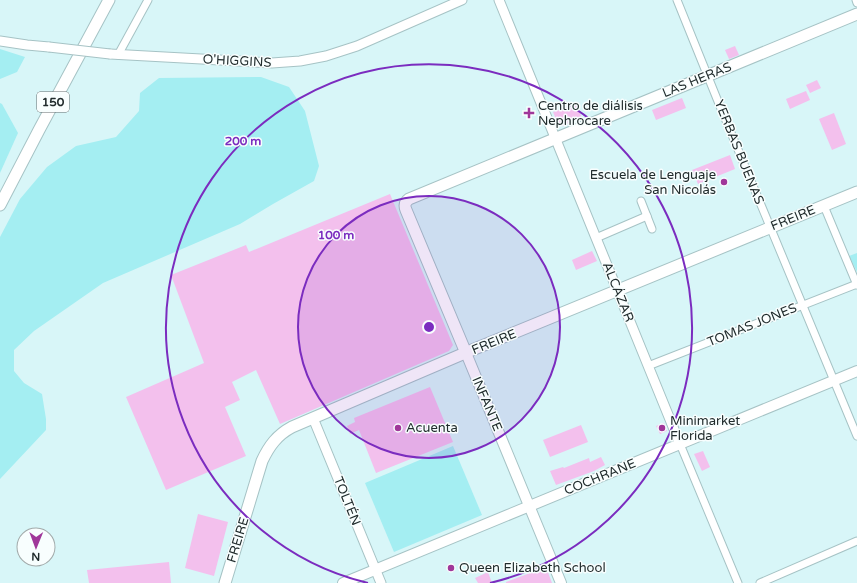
<svg xmlns="http://www.w3.org/2000/svg" width="857" height="583" viewBox="0 0 857 583" font-family="'Varela Round',sans-serif">
	<style>
		.green { fill: #a4eef2 }
		.building { fill: #f3c0ed }
		.lines { fill: none; stroke-linecap: round; stroke-linejoin: round }
		.minor-casing { stroke: #a6c3c5; stroke-width: 9 }
		.tertiary-casing { stroke: #a6c3c5; stroke-width: 11 }
		.secondary-casing { stroke: #a6c3c5; stroke-width: 12 }
		.primary-casing { stroke: #a6c3c5; stroke-width: 13 }
		.minor { stroke: #fff; stroke-width: 7 }
		.tertiary { stroke: #fff; stroke-width: 9 }
		.secondary { stroke: #fff; stroke-width: 10 }
		.primary { stroke: #fff; stroke-width: 11 }
		.tertiary-bridge-casing { stroke: #a6c3c5; stroke-width: 11; stroke-linecap: butt }
		.tertiary-bridge { stroke: #fff; stroke-width: 9 }
		.ring { fill: none; stroke: #7b2cbf; stroke-width: 2 }
		.poi-dot { fill: #a0379a; stroke: #f8fefe; stroke-width: 1.5 }
		.labels { text-anchor: middle; dominant-baseline: central; stroke-width: 3; stroke-linejoin: round; paint-order: stroke }
		.shield { fill: #f8fefe; stroke: #626b6c; stroke-width: 1 }
		.shield-label { font-size: 12px; font-weight: bold; fill: #212c2d }
		.street-label { font-size: 13px; fill: #212c2d; stroke: #f8fefe }
		.poi-label { font-size: 13px; fill: #212c2d; stroke: #f8fefe; text-anchor: start }
		.centre { fill: #7b2cbf; stroke: #f8fefe; stroke-width: 2 }
		.ring-label { font-size: 12px; text-anchor: middle; font-weight: bold; fill: #7b2cbf; stroke: #f8fefe; stroke-width: 3; stroke-linejoin: round; paint-order: stroke }
	</style>
	<rect width="100%" height="100%" fill="#d8f6f8"/>
	<g class="green">
		<path d="M 0,49 L 25,57 L 17,72 L 0,79 Z"/>
		<path d="M 261,77 L 289,87 L 305,111 L 319,166 L 314,181 L 273,204 L 240,224 L 103,283 L 34,331 L 14,350 L 14,371 L 24,383 L 42,394 L 46,419 L 46,430 L 0,479 L 0,237 L 20,199 L 47,167 L 76,146 L 116,137 L 139,111 L 140,93 L 159,78 Z"/>
		<path d="M 0,103 L 2,104 L 18,133 L 0,173 Z"/>
		<path d="M 857,253 L 857,272 L 849,256 Z"/>
		<path d="M 453,446 L 482,515 L 394,552 L 365,483 Z"/>
	</g>
	<g class="building">
		<path d="M 735,46 L 739,55 L 729,59 L 725,50 Z"/>
		<path d="M 817,80 L 821,88 L 810,93 L 806,85 Z"/>
		<path d="M 806,91 L 810,100 L 790,109 L 786,99 Z"/>
		<path d="M 682,98 L 686,108 L 656,120 L 652,110 Z"/>
		<path d="M 576,104 L 582,118 L 562,126 L 558,124 L 553,112 Z"/>
		<path d="M 834,113 L 846,144 L 832,150 L 819,119 Z"/>
		<path d="M 730,155 L 735,169 L 698,184 L 692,170 Z"/>
		<path d="M 390,194 L 453,345 L 449,351 L 280,424 L 256,370 L 232,382 L 240,400 L 225,407 L 246,456 L 166,490 L 126,397 L 204,363 L 171,275 L 246,245 L 249,252 Z"/>
		<path d="M 592,251 L 597,261 L 576,270 L 572,260 Z"/>
		<path d="M 430,387 L 453,442 L 376,473 L 359,430 L 350,434 L 347,426 L 355,422 L 354,418 Z"/>
		<path d="M 664,423 L 667,431 L 660,434 L 656,426 Z"/>
		<path d="M 581,425 L 588,442 L 550,457 L 543,440 Z"/>
		<path d="M 703,451 L 710,467 L 702,471 L 694,454 Z"/>
		<path d="M 601,457 L 605,465 L 594,471 L 556,485 L 550,471 L 563,467 L 564,468 L 589,458 L 590,462 Z"/>
		<path d="M 198,514 L 228,522 L 214,576 L 185,568 Z"/>
		<path d="M 169,562 L 171,583 L 89,583 L 87,570 Z"/>
		<path d="M 546,567 L 552,583 L 506,583 L 506,582 Z"/>
		<path d="M 488,572 L 492,583 L 478,583 L 475,578 Z"/>
	</g>
	<g class="lines">
		<defs>
			<g id="minor">
				<path d="M 677,0 L 717,99 L 857,436"/>
				<path d="M 856,0 L 857,3"/>
				<path d="M 118,55 L 148,0"/>
				<path d="M 641,201 L 652,229"/>
				<path d="M 824,206 L 857,285"/>
				<path d="M 596,238 L 647,216"/>
				<path d="M 648,366 L 857,284"/>
				<path d="M 680,444 L 738,583"/>
				<path d="M 760,583 L 857,541"/>
			</g>
			<g id="tertiary">
				<path d="M 499,0 L 680,444"/>
				<path d="M 0,41 L 27,45 L 49,47"/>
				<path d="M 110,54 L 272,63 L 300,61 L 326,56 L 357,46 L 462,0"/>
				<path d="M 313,418 L 381,583"/>
			</g>
			<g id="secondary">
				<path d="M 466,353 L 561,583"/>
				<path d="M 343,583 L 857,371"/>
			</g>
			<g id="primary">
				<path d="M 0,205 L 39,130 L 109,0"/>
				<path d="M 466,353 L 406,210 C 404,205 405,202 409,199 L 857,14"/>
				<path d="M 225,583 L 262,461 C 269,446 277,435 292,427 L 472,350 L 857,192"/>
			</g>
		</defs>
		<use href="#minor" class="minor-casing"/>
		<use href="#tertiary" class="tertiary-casing"/>
		<use href="#secondary" class="secondary-casing"/>
		<use href="#primary" class="primary-casing"/>
		<use href="#minor" class="minor"/>
		<use href="#tertiary" class="tertiary"/>
		<use href="#secondary" class="secondary"/>
		<use href="#primary" class="primary"/>
		<defs>
			<path id="tertiary-bridge" d="M 49,47 L 110,54"/>
		</defs>
		<use href="#tertiary-bridge" class="tertiary-bridge-casing"/>
		<use href="#tertiary-bridge" class="tertiary-bridge"/>
	</g>
	<circle cx="429" cy="327" r="131" fill="#7b2cbf" fill-opacity=".12"/>
	<g class="ring">
		<circle cx="429" cy="327" r="131"/>
		<path d="M368 583A263 263 0 1 1 490 583"/>
	</g>
	<g class="poi-dot">
		<path d="M527 107h4v4h4v4h-4v4h-4v-4h-4v-4h4z"/>
		<circle cx="724" cy="182" r="4"/>
		<circle cx="398" cy="428" r="4"/>
		<circle cx="662" cy="428" r="4"/>
		<circle cx="451" cy="568" r="4"/>
	</g>
	<g class="labels">
		<rect class="shield" x="37" y="92" width="32" height="20" rx="3"/>
		<g class="shield-label">
			<text x="53" y="102">150</text>
		</g>
		<g class="street-label">
			<text transform="translate(237 61) rotate(3)">O'HIGGINS</text>
			<text transform="translate(697 80) rotate(-22)">LAS HERAS</text>
			<text transform="translate(739 152) rotate(68)">YERBAS BUENAS</text>
			<text transform="translate(793 218) rotate(-22)">FREIRE</text>
			<text transform="translate(618 292) rotate(68)">ALCÁZAR</text>
			<text transform="translate(752 325) rotate(-22)">TOMAS JONES</text>
			<text transform="translate(494 342) rotate(-22)">FREIRE</text>
			<text transform="translate(487 404) rotate(67)">INFANTE</text>
			<text transform="translate(600 477) rotate(-22)">COCHRANE</text>
			<text transform="translate(347 501) rotate(68)">TOLTÉN</text>
			<text transform="translate(238 540) rotate(-73)">FREIRE</text>
		</g>
		<g class="poi-label">
			<text x="538" y="106">Centro de diálisis<tspan x="538" dy="15">Nephrocare</tspan></text>
			<text x="716" y="175" text-anchor="end">Escuela de Lenguaje<tspan x="716" dy="15">San Nicolás</tspan></text>
			<text x="670" y="421">Minimarket<tspan x="670" dy="15">Florida</tspan></text>
			<text x="406" y="428">Acuenta</text>
			<text x="459" y="568">Queen Elizabeth School</text>
		</g>
	</g>
	<circle cx="429" cy="327" r="6" class="centre"/>
	<g class="ring-label">
		<text x="243" y="145">200 m</text>
		<text x="336" y="239">100 m</text>
	</g>
	<g transform="translate(36 547) rotate(181)"><circle r="19" fill="#f8fefe" stroke="#a2aaaa"/>
	<path d="M0-3L7 15L0 10L-7 15Z" fill="#a0379a"/>
	<text y="-6" font-size="11" font-weight="bold" text-anchor="middle" fill="#212c2d">N</text>
	</g>
</svg>
